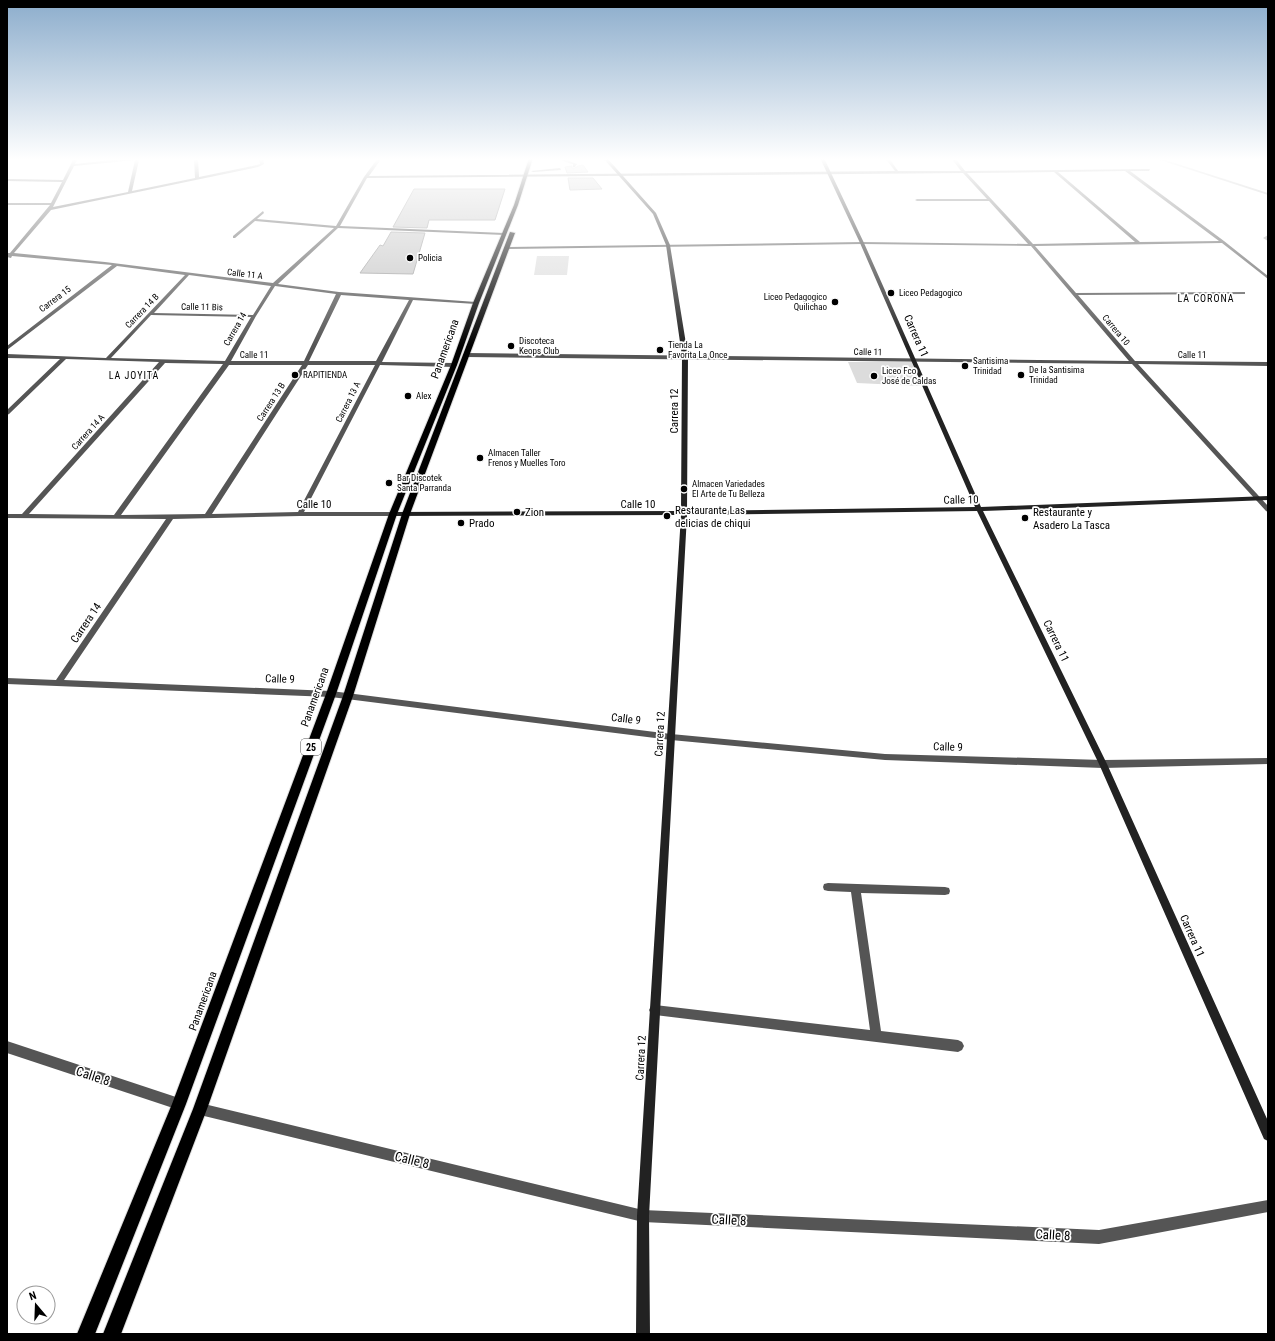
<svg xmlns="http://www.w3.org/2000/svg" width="1275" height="1341" viewBox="0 0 1275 1341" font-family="'Roboto Condensed',sans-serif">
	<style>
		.green { fill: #dcdcdc }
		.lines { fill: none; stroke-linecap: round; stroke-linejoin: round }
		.stream { fill: #a3a3a3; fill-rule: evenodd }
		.building { fill: #c4c4c4; stroke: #999 }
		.primary-casing { stroke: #dbdbdb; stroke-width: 2 }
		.lane { fill: #555; fill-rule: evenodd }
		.street { fill: #555; fill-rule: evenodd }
		.secondary { fill: #222; fill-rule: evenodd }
		.primary { fill: #000; fill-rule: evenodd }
		.poi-dot { fill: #000; stroke: #fff; stroke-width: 1.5 }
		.labels { text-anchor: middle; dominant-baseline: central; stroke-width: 3.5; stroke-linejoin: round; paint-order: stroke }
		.far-poi-label { font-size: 9px; fill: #000; stroke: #fff; text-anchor: start }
		.far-street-label { font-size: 9px; fill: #000; stroke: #fff }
		.far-neighbourhood-label { font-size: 10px; letter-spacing: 1px; fill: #000; stroke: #fff }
		.shield { fill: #fff; stroke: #4c4c4c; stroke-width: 1 }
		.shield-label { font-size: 10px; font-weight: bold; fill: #000 }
		.street-label { font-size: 11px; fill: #000; stroke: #fff }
		.poi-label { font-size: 11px; fill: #000; stroke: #fff; text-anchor: start }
		.near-street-label { font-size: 13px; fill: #000; stroke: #fff }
	</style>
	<rect width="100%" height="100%" fill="#fff"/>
	<g class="green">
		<path d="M 537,256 L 569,256 L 567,275 L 534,275 Z"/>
		<path d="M 848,362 L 912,362 L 920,386 L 857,383 Z"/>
	</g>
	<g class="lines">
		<g class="stream">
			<path d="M 1154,158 L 1159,158 L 1268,193 L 1268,195 Z"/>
			<path d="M 1268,235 L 1268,241 L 1263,238 Z"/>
		</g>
	</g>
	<g class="building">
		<path d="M 583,165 L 588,172 L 567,173 L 565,167 L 572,166 L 572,168 L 575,168 L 578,166 Z"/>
		<path d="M 568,178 L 593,178 L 602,189 L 570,190 Z"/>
		<path d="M 414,189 L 505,189 L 495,220 L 429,220 L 427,228 L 393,227 Z"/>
		<path d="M 391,232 L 425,233 L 413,274 L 360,273 L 380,245 L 383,246 Z"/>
	</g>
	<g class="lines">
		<defs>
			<g id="primary">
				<path d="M 529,158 L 533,158 L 518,205 L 479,303 L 457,365 L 397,514 L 336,694 L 186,1104 L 95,1334 L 77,1334 L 172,1104 L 326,694 L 389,514 L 451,365 L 473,303 L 514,205 Z"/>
				<path d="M 510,232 L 515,233 L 410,514 L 353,696 L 207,1109 L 121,1334 L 103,1334 L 193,1109 L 343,696 L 402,514 Z"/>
			</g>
		</defs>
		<use href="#primary" class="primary-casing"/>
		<g class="lane">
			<path d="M 555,158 L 561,158 L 577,164 L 575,167 L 573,167 L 573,164 L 572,164 Z"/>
			<path d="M 560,168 L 561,170 L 533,172 L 531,171 Z"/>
		</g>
		<g class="street">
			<path d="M 74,158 L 78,158 L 75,164 L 131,158 L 146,158 L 139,160 L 132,191 L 195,178 L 194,158 L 198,158 L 199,177 L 257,165 L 260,164 L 259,158 L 263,158 L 264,164 L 258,167 L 51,210 L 14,253 L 105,262 L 273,283 L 334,228 L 255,221 L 235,238 L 233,238 L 233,236 L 263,211 L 264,213 L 257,219 L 336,226 L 364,177 L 378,158 L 382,158 L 369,176 L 895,171 L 885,158 L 889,158 L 898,171 L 961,171 L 951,158 L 955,158 L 965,171 L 1150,169 L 1149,171 L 1130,171 L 1224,241 L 1268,276 L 1268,279 L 1222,243 L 1035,246 L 1076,293 L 1245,292 L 1245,294 L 1243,294 L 1078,295 L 1135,361 L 1268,362 L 1268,366 L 1138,364 L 1268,506 L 1268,512 L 1266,511 L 1132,364 L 467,357 L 464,355 L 467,353 L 1129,361 L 1031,246 L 862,244 L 507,249 L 505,248 L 507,247 L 862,242 L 1028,244 L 989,201 L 917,201 L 915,200 L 917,199 L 987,199 L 963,173 L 367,178 L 340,226 L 504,233 L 506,234 L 504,235 L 338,228 L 278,284 L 339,292 L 476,302 L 478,303 L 476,304 L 413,300 L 382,362 L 454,363 L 457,365 L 454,367 L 380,365 L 304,512 L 393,512 L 396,514 L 393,516 L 300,516 L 173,519 L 64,680 L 331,691 L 671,734 L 885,754 L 1103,760 L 1268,758 L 1268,764 L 1103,768 L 885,760 L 671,740 L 331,697 L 7,684 L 7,678 L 56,680 L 166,519 L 7,518 L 7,514 L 22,514 L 159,362 L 66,359 L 9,414 L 7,415 L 7,410 L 60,359 L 7,358 L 7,354 L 106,358 L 185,275 L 117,266 L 7,350 L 7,346 L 112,265 L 12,256 L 11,258 L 7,257 L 8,255 L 7,253 L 10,253 L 50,205 L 7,205 L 7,203 L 51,203 L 62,182 L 7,181 L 7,179 L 63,180 ZM 135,160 L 128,192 L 53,207 L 74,166 ZM 1125,171 L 1219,241 L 1140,242 L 1058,172 ZM 1054,172 L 1135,242 L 1033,244 L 967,173 ZM 189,275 L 271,286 L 253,315 L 154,313 ZM 275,286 L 336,294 L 304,361 L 231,361 L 256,316 ZM 341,295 L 409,300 L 376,361 L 309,361 ZM 151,315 L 251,317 L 225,361 L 111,358 ZM 165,363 L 223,364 L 114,515 L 29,514 ZM 229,365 L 302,365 L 205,514 L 121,515 ZM 308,365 L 375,365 L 298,512 L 212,514 Z"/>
			<path d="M 828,883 L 945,887 L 949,888 L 950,891 L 949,894 L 945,895 L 861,893 L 881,1031 L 958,1040 L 962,1042 L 964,1046 L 962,1050 L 958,1052 L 655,1015 L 651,1014 L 649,1010 L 651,1006 L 655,1005 L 870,1030 L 851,892 L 828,891 L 824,890 L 823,887 L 824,884 Z"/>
			<path d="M 7,1041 L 179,1098 L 183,1100 L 185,1104 L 183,1108 L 179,1110 L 7,1053 Z"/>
			<path d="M 200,1103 L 643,1210 L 1099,1230 L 1268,1200 L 1268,1212 L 1099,1244 L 643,1222 L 200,1115 L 196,1113 L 194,1109 L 196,1105 Z"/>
		</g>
		<path class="secondary" d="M 603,158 L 607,158 L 656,213 L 670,245 L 688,356 L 687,511 L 975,507 L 860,243 L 820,158 L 824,158 L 864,243 L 981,507 L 1268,496 L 1268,500 L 983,511 L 1107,764 L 1268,1121 L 1268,1141 L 1264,1139 L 1099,764 L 977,511 L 687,515 L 649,1216 L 650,1334 L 636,1334 L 637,1216 L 681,515 L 393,516 L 390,514 L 393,512 L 681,511 L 682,356 L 666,245 L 653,214 Z"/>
		<use href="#primary" class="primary"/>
	</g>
	<linearGradient id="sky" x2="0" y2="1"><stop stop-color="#8cadcc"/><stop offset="0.46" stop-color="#fff"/><stop offset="1" stop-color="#fff" stop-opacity="0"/></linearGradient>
	<rect width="1275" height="346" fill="url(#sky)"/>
	<g class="poi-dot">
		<circle cx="410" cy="258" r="4"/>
		<circle cx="891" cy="293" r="4"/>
		<circle cx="835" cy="302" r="4"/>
		<circle cx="511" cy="346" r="4"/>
		<circle cx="660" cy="350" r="4"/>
		<circle cx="965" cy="366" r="4"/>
		<circle cx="295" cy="375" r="4"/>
		<circle cx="1021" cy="375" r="4"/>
		<circle cx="874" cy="376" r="4"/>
		<circle cx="408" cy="396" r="4"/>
		<circle cx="480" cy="458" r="4"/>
		<circle cx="389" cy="483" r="4"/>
		<circle cx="684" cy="489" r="4"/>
		<circle cx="517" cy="512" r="4"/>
		<circle cx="667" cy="516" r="4"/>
		<circle cx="1025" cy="518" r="4"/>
		<circle cx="461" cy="523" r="4"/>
	</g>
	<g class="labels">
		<g class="far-poi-label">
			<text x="418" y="258">Policia</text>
			<text x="899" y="293">Liceo Pedagogico</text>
			<text x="827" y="297" text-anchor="end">Liceo Pedagogico<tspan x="827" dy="10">Quilichao</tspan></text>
			<text x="519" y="341">Discoteca<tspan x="519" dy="10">Keops Club</tspan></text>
			<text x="668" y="345">Tienda La<tspan x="668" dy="10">Favorita La Once</tspan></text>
			<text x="973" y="361">Santisima<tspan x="973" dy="10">Trinidad</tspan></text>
			<text x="1029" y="370">De la Santisima<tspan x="1029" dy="10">Trinidad</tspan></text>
			<text x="882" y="371">Liceo Fco<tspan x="882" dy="10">José de Caldas</tspan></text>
			<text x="303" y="375">RAPITIENDA</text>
			<text x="416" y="396">Alex</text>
			<text x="488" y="453">Almacen Taller<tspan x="488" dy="10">Frenos y Muelles Toro</tspan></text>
			<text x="397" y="478">Bar Discotek<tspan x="397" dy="10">Santa Parranda</tspan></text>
			<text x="692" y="484">Almacen Variedades<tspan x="692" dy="10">El Arte de Tu Belleza</tspan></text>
		</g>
		<g class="far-street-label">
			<text transform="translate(245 274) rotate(7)">Calle 11 A</text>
			<text transform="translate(55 299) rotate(-37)">Carrera 15</text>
			<text transform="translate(202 307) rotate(1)">Calle 11 Bis</text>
			<text transform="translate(142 311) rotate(-46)">Carrera 14 B</text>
			<text transform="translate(235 329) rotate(-60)">Carrera 14</text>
			<text transform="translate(1116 330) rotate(50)">Carrera 10</text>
			<text transform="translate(868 352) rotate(1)">Calle 11</text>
			<text x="254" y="355">Calle 11</text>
			<text x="1192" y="355">Calle 11</text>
			<text transform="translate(271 402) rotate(-57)">Carrera 13 B</text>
			<text transform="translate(348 402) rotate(-63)">Carrera 13 A</text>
			<text transform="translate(88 432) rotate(-48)">Carrera 14 A</text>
		</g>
		<g class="far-neighbourhood-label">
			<text x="1206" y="298">LA CORONA</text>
			<text x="134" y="375">LA JOYITA</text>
		</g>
		<rect class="shield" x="301" y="739" width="20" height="16" rx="3"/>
		<g class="shield-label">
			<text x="311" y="747">25</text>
		</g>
		<g class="street-label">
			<text transform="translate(916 336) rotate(66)">Carrera 11</text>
			<text transform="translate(445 349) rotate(-70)">Panamericana</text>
			<text transform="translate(674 411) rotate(-90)">Carrera 12</text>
			<text transform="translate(961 500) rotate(-1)">Calle 10</text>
			<text x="314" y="504">Calle 10</text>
			<text x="638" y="504">Calle 10</text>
			<text transform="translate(86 623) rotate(-56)">Carrera 14</text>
			<text transform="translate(1056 641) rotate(64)">Carrera 11</text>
			<text transform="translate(280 679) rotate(2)">Calle 9</text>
			<text transform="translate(315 697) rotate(-70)">Panamericana</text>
			<text transform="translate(626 719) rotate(7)">Calle 9</text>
			<text transform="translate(660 734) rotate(-87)">Carrera 12</text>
			<text transform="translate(948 747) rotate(2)">Calle 9</text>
			<text transform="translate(1192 936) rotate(66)">Carrera 11</text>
			<text transform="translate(203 1001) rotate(-70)">Panamericana</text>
			<text transform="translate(641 1058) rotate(-87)">Carrera 12</text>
		</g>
		<g class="poi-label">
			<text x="675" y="510">Restaurante Las<tspan x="675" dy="13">delicias de chiqui</tspan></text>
			<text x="525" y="512">Zion</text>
			<text x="1033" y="512">Restaurante y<tspan x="1033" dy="13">Asadero La Tasca</tspan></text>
			<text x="469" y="523">Prado</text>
		</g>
		<g class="near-street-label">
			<text transform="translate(93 1076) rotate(18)">Calle 8</text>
			<text transform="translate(412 1160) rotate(14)">Calle 8</text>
			<text transform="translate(729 1220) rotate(3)">Calle 8</text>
			<text transform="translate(1053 1235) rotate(3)">Calle 8</text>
		</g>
	</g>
	<rect width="1275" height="1341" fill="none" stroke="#000000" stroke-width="16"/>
	<g transform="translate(36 1305) rotate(341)"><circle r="19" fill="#ffffff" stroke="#999999"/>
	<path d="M0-3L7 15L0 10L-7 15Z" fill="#000000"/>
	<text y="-6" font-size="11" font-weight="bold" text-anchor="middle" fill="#000000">N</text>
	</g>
</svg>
